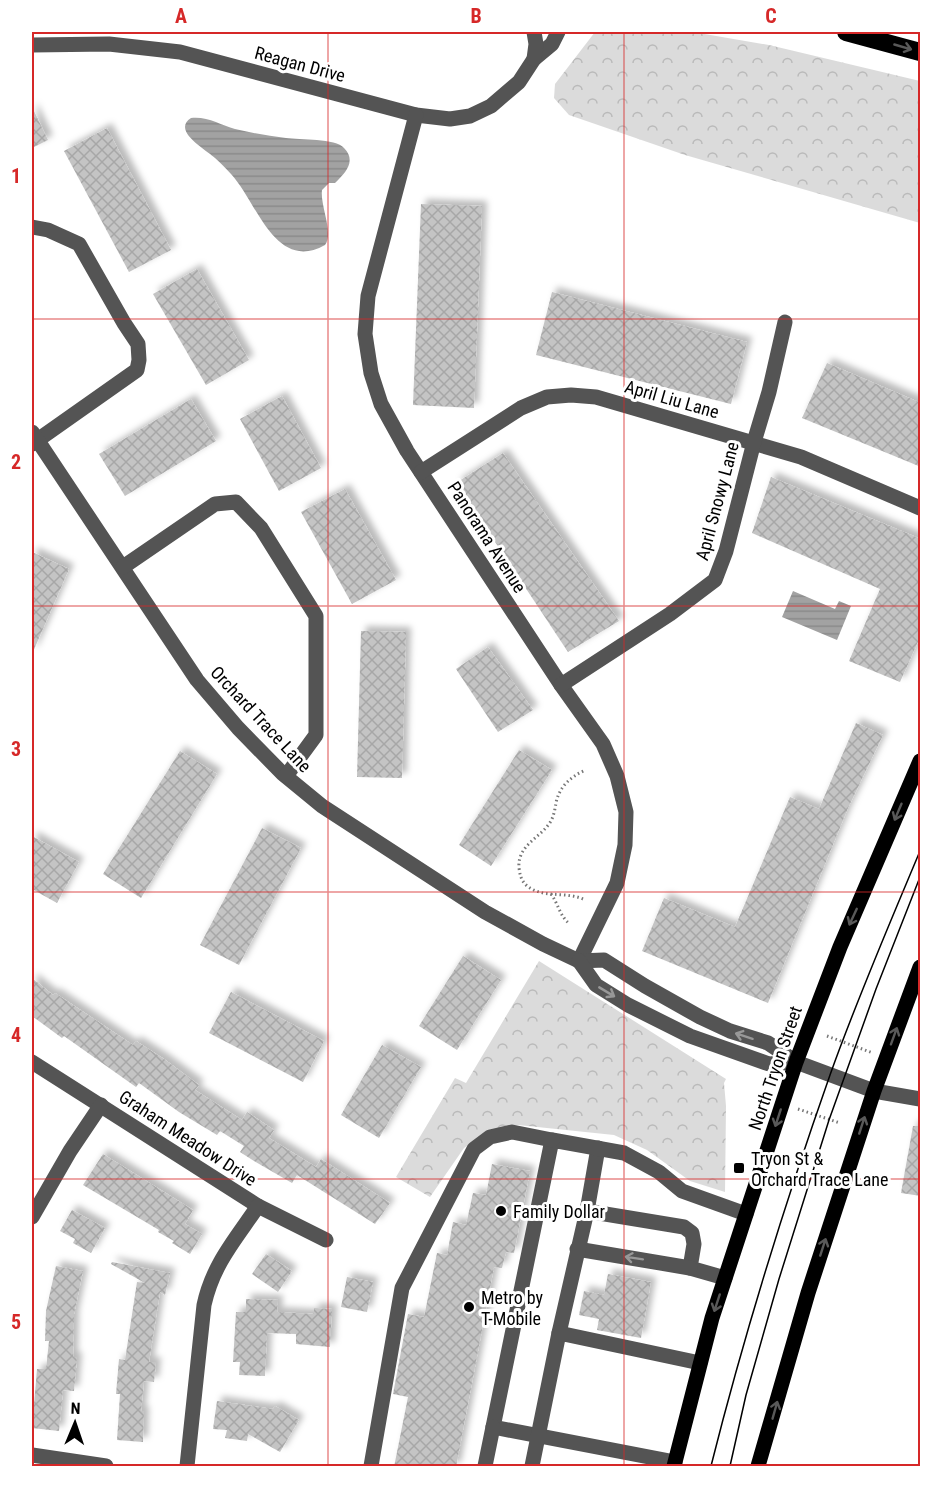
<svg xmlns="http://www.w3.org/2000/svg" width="952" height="1498" viewBox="0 0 952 1498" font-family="'Roboto Condensed',sans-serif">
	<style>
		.forest { fill: url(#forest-crowns) }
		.water { fill: url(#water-rules) }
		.building { fill: url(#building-cross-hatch); filter: url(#shadow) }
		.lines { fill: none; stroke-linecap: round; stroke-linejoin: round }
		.path { stroke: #767676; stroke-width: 3; stroke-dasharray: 1.5 3; stroke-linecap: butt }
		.minor { stroke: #545454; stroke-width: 15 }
		.major { stroke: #000; stroke-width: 15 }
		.highway { stroke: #000; stroke-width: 18 }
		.tram { stroke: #000; stroke-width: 1.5 }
		.oneway { stroke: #595959 }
		.oneway2 { stroke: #989898 }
		.grid { fill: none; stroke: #d62828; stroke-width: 1.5; stroke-opacity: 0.55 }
		.poi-dot { fill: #000; stroke: #fff; stroke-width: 2 }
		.labels { text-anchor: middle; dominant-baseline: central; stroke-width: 6; stroke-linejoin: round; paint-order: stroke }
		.street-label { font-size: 18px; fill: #000; stroke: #fff }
		.poi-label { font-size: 18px; fill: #000; stroke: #fff; text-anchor: start }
		.neatline { fill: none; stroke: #d62828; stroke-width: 2 }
		.grid-label { font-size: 20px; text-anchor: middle; font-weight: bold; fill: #d62828 }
	</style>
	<defs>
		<pattern id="forest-crowns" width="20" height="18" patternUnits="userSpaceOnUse" patternTransform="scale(1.5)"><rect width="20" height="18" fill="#dbdbdb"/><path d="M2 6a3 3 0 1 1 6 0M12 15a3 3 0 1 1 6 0" fill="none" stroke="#bababa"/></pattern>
		<pattern id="water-rules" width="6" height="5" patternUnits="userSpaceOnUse" patternTransform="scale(1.5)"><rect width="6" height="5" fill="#a2a2a2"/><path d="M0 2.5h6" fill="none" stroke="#8a8a8a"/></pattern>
		<pattern id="building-cross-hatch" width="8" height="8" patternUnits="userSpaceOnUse" patternTransform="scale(1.5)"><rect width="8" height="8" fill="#c4c4c4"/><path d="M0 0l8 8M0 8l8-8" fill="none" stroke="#a7a7a7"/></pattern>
		<filter id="shadow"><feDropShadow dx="5" dy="-5" stdDeviation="3" flood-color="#0004"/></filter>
	</defs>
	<rect width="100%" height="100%" fill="#fff"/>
	<g class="forest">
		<path d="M 595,32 L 693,32 L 769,45 L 920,81 L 920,223 L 685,155 L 569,115 L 554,98 L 555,84 Z"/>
		<path d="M 539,961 L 726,1079 L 724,1083 L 726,1106 L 725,1192 L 690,1181 L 647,1150 L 614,1135 L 518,1125 L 490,1130 L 464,1148 L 430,1197 L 396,1177 L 455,1078 L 466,1083 Z"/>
	</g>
	<g class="water">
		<path d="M 191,118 C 207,116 221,125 235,129 C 252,133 269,136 286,138 C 299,140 336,138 344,148 C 357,161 345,173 335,183 L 329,183 L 322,190 C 320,206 334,233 325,245 C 275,273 257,202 231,174 C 226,169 221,163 215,158 C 207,150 171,131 191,118 Z"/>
		<path d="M 793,591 L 835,609 L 839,601 L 851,606 L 837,640 L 782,617 Z"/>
	</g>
	<g class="building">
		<path d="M 32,107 L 48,140 L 32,148 Z"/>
		<path d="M 107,128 L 171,250 L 129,272 L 64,151 Z"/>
		<path d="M 421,204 L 482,206 L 474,408 L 413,405 Z"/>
		<path d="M 197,269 L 249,360 L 206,385 L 153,294 Z"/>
		<path d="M 552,292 L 747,342 L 731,404 L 536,355 Z"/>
		<path d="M 827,363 L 921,403 L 921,467 L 802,418 Z"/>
		<path d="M 282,396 L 321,468 L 279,491 L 240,419 Z"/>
		<path d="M 191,399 L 216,441 L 125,496 L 99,454 Z"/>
		<path d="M 503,453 L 619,621 L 568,652 L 456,483 Z"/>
		<path d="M 771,477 L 921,539 L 921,635 L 900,682 L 849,661 L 880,589 L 752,533 Z"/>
		<path d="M 345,489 L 396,580 L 352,604 L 301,512 Z"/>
		<path d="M 32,552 L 69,569 L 32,654 Z"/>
		<path d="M 361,631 L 406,632 L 402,778 L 357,777 Z"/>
		<path d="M 488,647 L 533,710 L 498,732 L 456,669 Z"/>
		<path d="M 856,723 L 883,735 L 848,808 L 768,1003 L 642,951 L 664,898 L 735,927 L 790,797 L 819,809 Z"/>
		<path d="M 519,750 L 552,770 L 491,866 L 459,845 Z"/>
		<path d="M 180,751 L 217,774 L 141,898 L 103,874 Z"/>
		<path d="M 262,828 L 301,848 L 239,965 L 200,945 Z"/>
		<path d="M 32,836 L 79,862 L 57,903 L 32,889 Z"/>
		<path d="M 463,956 L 501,980 L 457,1050 L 419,1026 Z"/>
		<path d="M 32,978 L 53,995 L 55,993 L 133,1045 L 136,1041 L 164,1059 L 199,1085 L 195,1090 L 242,1120 L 247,1112 L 274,1130 L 269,1138 L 316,1167 L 321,1159 L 390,1203 L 375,1224 L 297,1175 L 292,1183 L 254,1161 L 240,1152 L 244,1146 L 220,1131 L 217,1135 L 179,1112 L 139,1083 L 136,1087 L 64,1036 L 62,1038 L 32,1016 Z"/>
		<path d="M 231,992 L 324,1041 L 303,1082 L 209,1033 Z"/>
		<path d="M 382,1045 L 421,1067 L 379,1138 L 341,1115 Z"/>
		<path d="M 913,1126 L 921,1126 L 921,1196 L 901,1193 Z"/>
		<path d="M 103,1154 L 193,1210 L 185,1224 L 202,1234 L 190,1254 L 172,1243 L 174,1241 L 158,1232 L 159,1230 L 83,1185 Z"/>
		<path d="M 492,1164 L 530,1171 L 514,1253 L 506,1252 L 502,1268 L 494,1267 L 456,1467 L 394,1467 L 408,1397 L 393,1394 L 408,1314 L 424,1317 L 437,1253 L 447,1255 L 453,1222 L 466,1225 L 473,1193 L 486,1195 Z"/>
		<path d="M 72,1210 L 105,1228 L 91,1253 L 73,1243 L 75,1239 L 60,1231 Z"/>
		<path d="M 266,1254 L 292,1271 L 278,1292 L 252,1274 Z"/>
		<path d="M 112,1262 L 170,1273 L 165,1295 L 160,1292 L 149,1362 L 156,1362 L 154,1382 L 144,1381 L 141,1411 L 144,1411 L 143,1442 L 117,1440 L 120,1394 L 116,1394 L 119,1359 L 125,1360 L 137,1282 L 145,1283 L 111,1264 Z"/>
		<path d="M 56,1266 L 83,1271 L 74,1314 L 73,1357 L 77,1357 L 74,1391 L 63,1390 L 59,1431 L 32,1428 L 37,1369 L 46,1369 L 49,1341 L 45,1341 L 46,1311 Z"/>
		<path d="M 608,1274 L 651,1282 L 641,1338 L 597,1330 L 599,1319 L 579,1315 L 584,1291 L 604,1295 Z"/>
		<path d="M 347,1277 L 373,1282 L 367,1312 L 341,1307 Z"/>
		<path d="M 246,1299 L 278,1300 L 277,1312 L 314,1314 L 314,1308 L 332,1309 L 330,1347 L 296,1344 L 296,1334 L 267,1333 L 265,1376 L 239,1375 L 240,1362 L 233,1362 L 236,1312 L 246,1312 Z"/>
		<path d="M 217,1401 L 273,1409 L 275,1406 L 299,1420 L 280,1452 L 248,1434 L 247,1441 L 225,1438 L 227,1430 L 213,1429 Z"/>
	</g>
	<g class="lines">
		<g class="path">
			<path d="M 551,894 C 558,903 560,917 570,924"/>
			<path d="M 583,899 C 564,891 542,899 526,885 C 521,880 520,875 519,868 C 517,845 541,838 551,821 C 554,815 555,809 556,803 C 559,787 571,776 586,770"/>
			<path d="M 827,1036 L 873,1053"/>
			<path d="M 798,1109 L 840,1123"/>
		</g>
		<g class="minor">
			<path d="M 32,45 L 109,44 L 180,52 L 416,115 L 450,119 L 470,116 L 491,106 L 519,82 L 534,59 L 552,44 L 558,32"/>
			<path d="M 534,59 L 536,44 L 534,32"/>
			<path d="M 416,115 L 368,296 L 365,334 L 371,373 L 381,404 L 407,451 L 561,685 L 603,744 L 617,776 L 626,812 L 625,845 L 617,883 L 579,961"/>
			<path d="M 32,227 L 48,230 L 79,244 L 124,323 L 138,344 L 139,360 L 137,370 L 32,444"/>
			<path d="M 32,432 L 197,680 L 238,728 L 283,774 L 322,806 L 485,912 L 543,944 L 579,961 L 604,960 L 645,986 L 700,1017 L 730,1031 L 768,1043 L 796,1062 L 874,1091 L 920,1099"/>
			<path d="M 421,472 L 521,408 L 547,397 L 571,395 L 596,397 L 801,457 L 920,508"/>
			<path d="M 123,567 L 215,504 L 236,502 L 261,528 L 316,616 L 316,735 L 286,776"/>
			<path d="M 561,685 L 670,614 L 715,580 L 726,551 L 754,442 L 769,392 L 785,322"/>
			<path d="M 579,961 L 596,985 L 628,1005 L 690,1036 L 769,1064 L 796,1062"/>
			<path d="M 32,1062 L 258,1206 L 326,1240"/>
			<path d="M 598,1148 L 587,1211 L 684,1227 L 692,1233 L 694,1244 L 690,1268 L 725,1278"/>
			<path d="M 32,1217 L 70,1151 L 101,1105"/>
			<path d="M 577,1249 L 690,1268"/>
			<path d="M 559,1333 L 587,1211"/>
			<path d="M 32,1455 L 106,1466"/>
			<path d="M 675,1462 L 493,1427 L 552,1140 L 624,1153 L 659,1172 L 682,1191 L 746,1214"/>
			<path d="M 187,1466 L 204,1305 C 213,1264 235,1240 258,1206"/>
			<path d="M 371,1466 L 402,1288 L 474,1149 L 490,1137 L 512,1132 L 552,1140"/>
			<path d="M 485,1466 L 493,1427"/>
			<path d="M 532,1466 L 559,1333 L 700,1363"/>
		</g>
		<g class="major">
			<path d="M 674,1466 L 712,1318 L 796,1062 L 840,947 L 920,761"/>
			<path d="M 758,1466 L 808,1293 L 874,1091 L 920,967"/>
		</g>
		<path class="highway" d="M 846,32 L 920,52"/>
		<g class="tram">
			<path d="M 711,1466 C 744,1335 785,1203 830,1075 C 857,999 889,925 920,851"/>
			<path d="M 730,1466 L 746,1395 L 779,1279 L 829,1120 L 876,989 L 920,877"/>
		</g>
	</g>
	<defs><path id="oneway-shaft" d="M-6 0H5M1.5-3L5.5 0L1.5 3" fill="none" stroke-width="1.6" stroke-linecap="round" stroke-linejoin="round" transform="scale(1.5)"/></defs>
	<g class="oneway">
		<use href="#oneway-shaft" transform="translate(903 47) rotate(16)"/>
		<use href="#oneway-shaft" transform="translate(898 812) rotate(113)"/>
		<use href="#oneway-shaft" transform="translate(853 917) rotate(115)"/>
		<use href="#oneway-shaft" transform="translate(894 1036) rotate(-70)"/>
		<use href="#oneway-shaft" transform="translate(778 1118) rotate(108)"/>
		<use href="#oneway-shaft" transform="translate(862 1125) rotate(-72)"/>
		<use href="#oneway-shaft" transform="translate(823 1247) rotate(-72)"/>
		<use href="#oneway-shaft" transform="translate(717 1303) rotate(108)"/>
		<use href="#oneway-shaft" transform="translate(775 1410) rotate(-74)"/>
	</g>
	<g class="oneway2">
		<use href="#oneway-shaft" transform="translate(607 992) rotate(31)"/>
		<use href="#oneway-shaft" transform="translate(744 1036) rotate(-162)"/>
		<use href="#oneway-shaft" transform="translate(634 1258) rotate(-171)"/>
	</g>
	<path class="grid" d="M 328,32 L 328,1466M 624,32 L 624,1466M 32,319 L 920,319M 32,606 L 920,606M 32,892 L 920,892M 32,1179 L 920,1179"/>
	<g class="poi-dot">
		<rect x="733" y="1162" width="12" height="12" rx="3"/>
		<circle cx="501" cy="1211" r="6"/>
		<circle cx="469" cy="1307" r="6"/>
	</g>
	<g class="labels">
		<g class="street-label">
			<text transform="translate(300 64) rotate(15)">Reagan Drive</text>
			<text transform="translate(672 399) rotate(16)">April Liu Lane</text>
			<text transform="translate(717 501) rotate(-75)">April Snowy Lane</text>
			<text transform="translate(487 537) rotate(57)">Panorama Avenue</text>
			<text transform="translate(261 719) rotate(47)">Orchard Trace Lane</text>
			<text transform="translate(775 1068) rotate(-71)">North Tryon Street</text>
			<text transform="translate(188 1138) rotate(33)">Graham Meadow Drive</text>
		</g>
		<g class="poi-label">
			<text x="751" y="1158">Tryon St &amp;<tspan x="751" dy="21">Orchard Trace Lane</tspan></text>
			<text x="513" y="1211">Family Dollar</text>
			<text x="481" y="1297">Metro by<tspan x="481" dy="21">T-Mobile</tspan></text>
		</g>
	</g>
	<rect width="952" height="1498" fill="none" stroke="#ffffff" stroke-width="66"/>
	<g transform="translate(75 1423) rotate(2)" stroke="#ffffff" stroke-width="4.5" paint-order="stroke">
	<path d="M0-4.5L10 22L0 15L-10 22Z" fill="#000000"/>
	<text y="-9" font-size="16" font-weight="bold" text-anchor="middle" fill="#000000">N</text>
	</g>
	<rect x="33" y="33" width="886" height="1432" class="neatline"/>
	<g class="grid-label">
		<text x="181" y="23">A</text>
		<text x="476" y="23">B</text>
		<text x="771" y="23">C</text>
		<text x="16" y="183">1</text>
		<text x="16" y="469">2</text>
		<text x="16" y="756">3</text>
		<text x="16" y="1042">4</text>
		<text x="16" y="1329">5</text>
	</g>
</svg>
